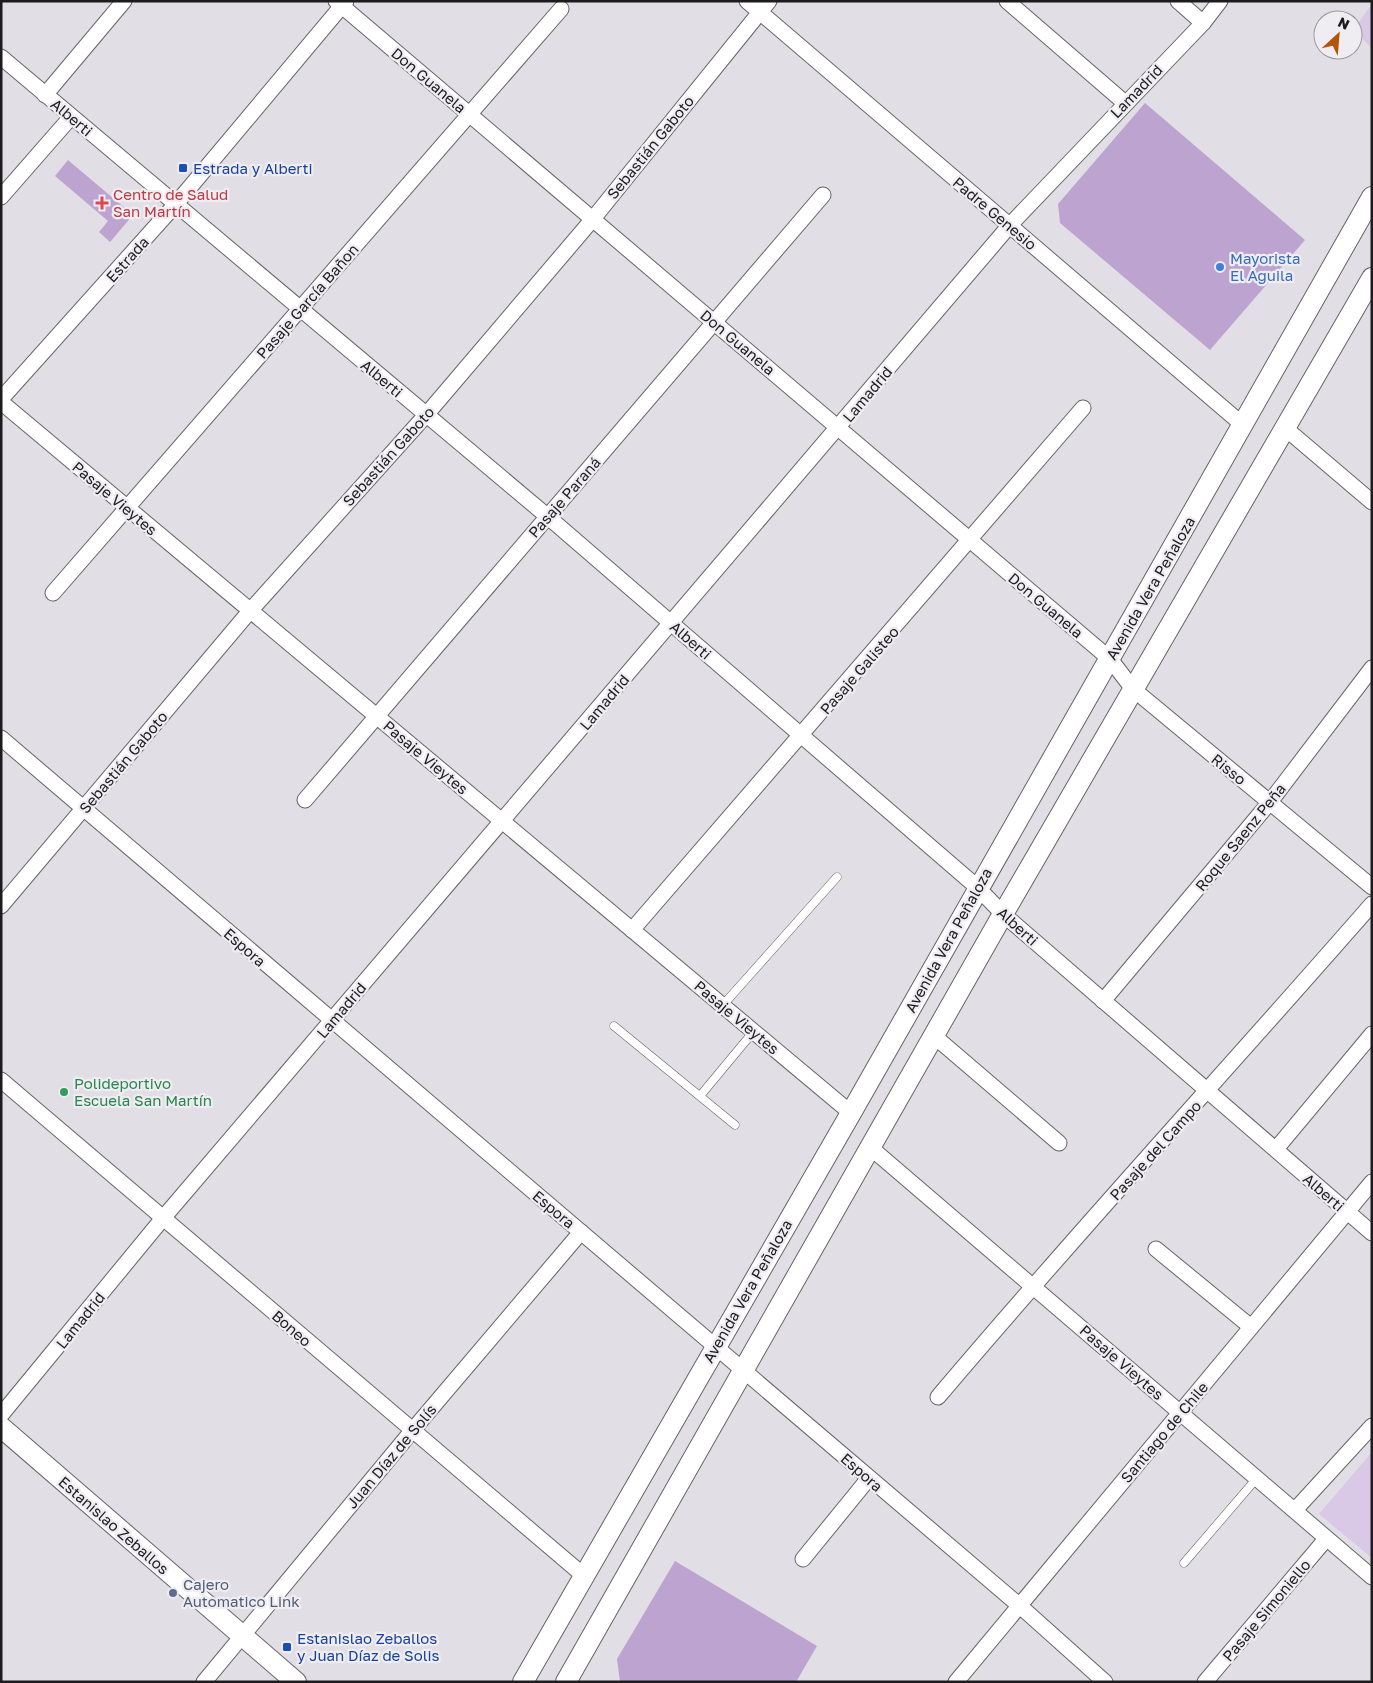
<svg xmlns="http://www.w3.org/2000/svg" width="1373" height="1683" viewBox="0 0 1373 1683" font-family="'Golos Text',sans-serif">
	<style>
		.green { fill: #d9c8e6 }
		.building { fill: #bda4d0 }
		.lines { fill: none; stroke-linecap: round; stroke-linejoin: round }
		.lane-casing { stroke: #666369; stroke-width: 9 }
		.street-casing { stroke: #666369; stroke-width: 17 }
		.secondary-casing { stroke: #666369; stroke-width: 22 }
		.lane { stroke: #fff; stroke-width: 8 }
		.street { stroke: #fff; stroke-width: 15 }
		.secondary { stroke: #fff; stroke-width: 20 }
		.transit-dot { fill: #1a4fb4; stroke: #efecf2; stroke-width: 2 }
		.health-dot { fill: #e0444e; stroke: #efecf2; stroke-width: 2 }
		.shop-dot { fill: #3f7fe0; stroke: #efecf2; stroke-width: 2 }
		.leisure-dot { fill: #2e9e5b; stroke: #efecf2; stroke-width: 2 }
		.service-dot { fill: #5c6f8a; stroke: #efecf2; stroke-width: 2 }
		.labels { text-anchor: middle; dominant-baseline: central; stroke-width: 4.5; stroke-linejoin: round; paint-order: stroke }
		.street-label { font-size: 15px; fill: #1d1b1e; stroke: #efecf2 }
		.transit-label { font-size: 15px; fill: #164399; stroke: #efecf2; text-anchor: start }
		.health-label { font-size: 15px; fill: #be3a42; stroke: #efecf2; text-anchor: start }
		.shop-label { font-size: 15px; fill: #366cbe; stroke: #efecf2; text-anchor: start }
		.leisure-label { font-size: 15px; fill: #27864d; stroke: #efecf2; text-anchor: start }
		.service-label { font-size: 15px; fill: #4e5e75; stroke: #efecf2; text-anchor: start }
	</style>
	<rect width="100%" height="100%" fill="#e2dee5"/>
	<g class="green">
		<path d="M 1372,4 L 1372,48 L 1353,30 Z"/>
		<path d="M 1372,1452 L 1372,1558 L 1319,1514 Z"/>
	</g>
	<g class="building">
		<path d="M 1145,103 L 1305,240 L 1210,350 L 1060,223 L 1058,204 Z"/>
		<path d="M 68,160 L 133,215 L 110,242 L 99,232 L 108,221 L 55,176 Z"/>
		<path d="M 675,1561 L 817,1646 L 796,1682 L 620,1682 L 617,1659 Z"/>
	</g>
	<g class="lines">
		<defs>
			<g id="lane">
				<path d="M 723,1005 L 837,877"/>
				<path d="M 614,1026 L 735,1125"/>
				<path d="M 700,1096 L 754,1031"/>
				<path d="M 1184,1563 L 1257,1478"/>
			</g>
			<g id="street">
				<path d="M 336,1 L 1110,659 L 1133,689 L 1372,887"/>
				<path d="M 747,1 L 1243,425"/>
				<path d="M 1007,1 L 1125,103"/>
				<path d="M 1178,1 L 1203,23"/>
				<path d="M 1,57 L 547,516 L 977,887 L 1003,914 L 1372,1233"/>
				<path d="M 45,95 L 124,1"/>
				<path d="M 1,197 L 71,117"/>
				<path d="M 1,399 L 175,205 L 346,1"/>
				<path d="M 1,402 L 851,1113"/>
				<path d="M 1285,428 L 1372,502"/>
				<path d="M 53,593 L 561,9"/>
				<path d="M 1,738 L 1020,1606 L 1105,1682"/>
				<path d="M 305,800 L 823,195"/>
				<path d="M 1,906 L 250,611 L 426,415 L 592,220 L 769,1"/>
				<path d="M 632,930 L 1083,408"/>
				<path d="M 1103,1001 L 1270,802 L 1372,668"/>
				<path d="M 934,1036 L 1059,1143"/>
				<path d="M 1,1080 L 583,1575"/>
				<path d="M 871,1148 L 1372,1577"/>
				<path d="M 1276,1149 L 1372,1034"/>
				<path d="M 1156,1249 L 1251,1327"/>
				<path d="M 938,1397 C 1079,1230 1228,1069 1372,904"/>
				<path d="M 1,1415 L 164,1217 L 1010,225 L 1203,23 L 1220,1"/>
				<path d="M 1295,1510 L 1372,1426"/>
				<path d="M 803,1559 L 869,1478"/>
				<path d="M 204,1682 L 412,1431 L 581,1232"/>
				<path d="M 956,1682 L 1372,1182"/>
				<path d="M 1205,1682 L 1326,1539"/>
			</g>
			<g id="secondary">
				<path d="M 1,1427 L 296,1682"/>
				<path d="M 523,1682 L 851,1113 L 1372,197"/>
				<path d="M 566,1682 L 1003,914 L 1372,278"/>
			</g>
		</defs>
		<use href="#lane" class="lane-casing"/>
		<use href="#street" class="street-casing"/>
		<use href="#secondary" class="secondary-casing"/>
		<use href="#lane" class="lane"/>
		<use href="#street" class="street"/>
		<use href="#secondary" class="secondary"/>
	</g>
	<g class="transit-dot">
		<rect x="178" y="163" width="10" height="10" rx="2.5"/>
		<rect x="282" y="1642" width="10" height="10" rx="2.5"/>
	</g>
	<path class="health-dot" d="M99.5 195.5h5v5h5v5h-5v5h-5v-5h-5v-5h5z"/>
	<circle class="shop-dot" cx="1220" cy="267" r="5"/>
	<circle class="leisure-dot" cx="64" cy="1092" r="5"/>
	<circle class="service-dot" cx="173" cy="1593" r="5"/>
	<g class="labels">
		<g class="street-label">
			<text transform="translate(429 80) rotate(40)">Don Guanela</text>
			<text transform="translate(1136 91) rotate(-46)">Lamadrid</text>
			<text transform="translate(72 117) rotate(40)">Alberti</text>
			<text transform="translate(650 147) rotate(-51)">Sebastián Gaboto</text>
			<text transform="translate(995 213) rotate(40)">Padre Genesio</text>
			<text transform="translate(127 259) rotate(-48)">Estrada</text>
			<text transform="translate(307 301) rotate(-49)">Pasaje García Bañon</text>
			<text transform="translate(738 342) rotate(40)">Don Guanela</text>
			<text transform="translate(382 378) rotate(40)">Alberti</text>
			<text transform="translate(867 394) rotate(-50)">Lamadrid</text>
			<text transform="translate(388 456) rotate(-48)">Sebastián Gaboto</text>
			<text transform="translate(564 497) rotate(-49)">Pasaje Paraná</text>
			<text transform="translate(115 498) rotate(40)">Pasaje Vieytes</text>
			<text transform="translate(1150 588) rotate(-60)">Avenida Vera Peñaloza</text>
			<text transform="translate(1046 605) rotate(40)">Don Guanela</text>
			<text transform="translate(691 640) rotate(41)">Alberti</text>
			<text transform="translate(859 670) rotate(-49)">Pasaje Galisteo</text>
			<text transform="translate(604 702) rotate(-50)">Lamadrid</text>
			<text transform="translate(426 757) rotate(40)">Pasaje Vieytes</text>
			<text transform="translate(123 762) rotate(-50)">Sebastián Gaboto</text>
			<text transform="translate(1229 769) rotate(39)">Risso</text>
			<text transform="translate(1240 837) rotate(-51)">Roque Saenz Peña</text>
			<text transform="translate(1018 926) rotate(42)">Alberti</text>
			<text transform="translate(948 940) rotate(-61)">Avenida Vera Peñaloza</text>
			<text transform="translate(245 947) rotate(41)">Espora</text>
			<text transform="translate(341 1010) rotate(-50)">Lamadrid</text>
			<text transform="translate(737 1017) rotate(40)">Pasaje Vieytes</text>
			<text transform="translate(1155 1150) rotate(-48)">Pasaje del Campo</text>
			<text transform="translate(1324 1192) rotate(41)">Alberti</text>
			<text transform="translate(554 1209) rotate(40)">Espora</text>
			<text transform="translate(747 1291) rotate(-60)">Avenida Vera Peñaloza</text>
			<text transform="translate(80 1320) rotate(-51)">Lamadrid</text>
			<text transform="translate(292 1328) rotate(41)">Boneo</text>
			<text transform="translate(1122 1362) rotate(41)">Pasaje Vieytes</text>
			<text transform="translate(1164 1432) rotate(-50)">Santiago de Chile</text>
			<text transform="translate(391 1456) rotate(-50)">Juan Díaz de Solís</text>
			<text transform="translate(862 1472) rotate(41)">Espora</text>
			<text transform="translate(114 1525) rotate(41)">Estanislao Zeballos</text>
			<text transform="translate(1266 1610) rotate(-50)">Pasaje Simoniello</text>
		</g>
		<g class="transit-label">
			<text x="193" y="168">Estrada y Alberti</text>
			<text x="297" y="1638">Estanislao Zeballos<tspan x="297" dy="17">y Juan Díaz de Solis</tspan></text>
		</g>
		<g class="health-label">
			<text x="113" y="194">Centro de Salud<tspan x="113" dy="17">San Martín</tspan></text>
		</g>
		<g class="shop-label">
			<text x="1230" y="258">Mayorista<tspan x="1230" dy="17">El Aguila</tspan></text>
		</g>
		<g class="leisure-label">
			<text x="74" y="1083">Polideportivo<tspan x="74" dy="17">Escuela San Martín</tspan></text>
		</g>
		<g class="service-label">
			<text x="183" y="1584">Cajero<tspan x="183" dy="17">Automatico Link</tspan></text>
		</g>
	</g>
	<rect width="1373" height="1683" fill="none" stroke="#1d1b1e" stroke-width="5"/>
	<g transform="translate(1338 35) rotate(26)"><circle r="24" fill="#efecf2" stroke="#9b989d"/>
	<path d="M0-4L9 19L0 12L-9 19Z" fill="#b35408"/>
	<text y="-8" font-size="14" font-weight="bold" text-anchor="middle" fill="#1d1b1e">N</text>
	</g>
</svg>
